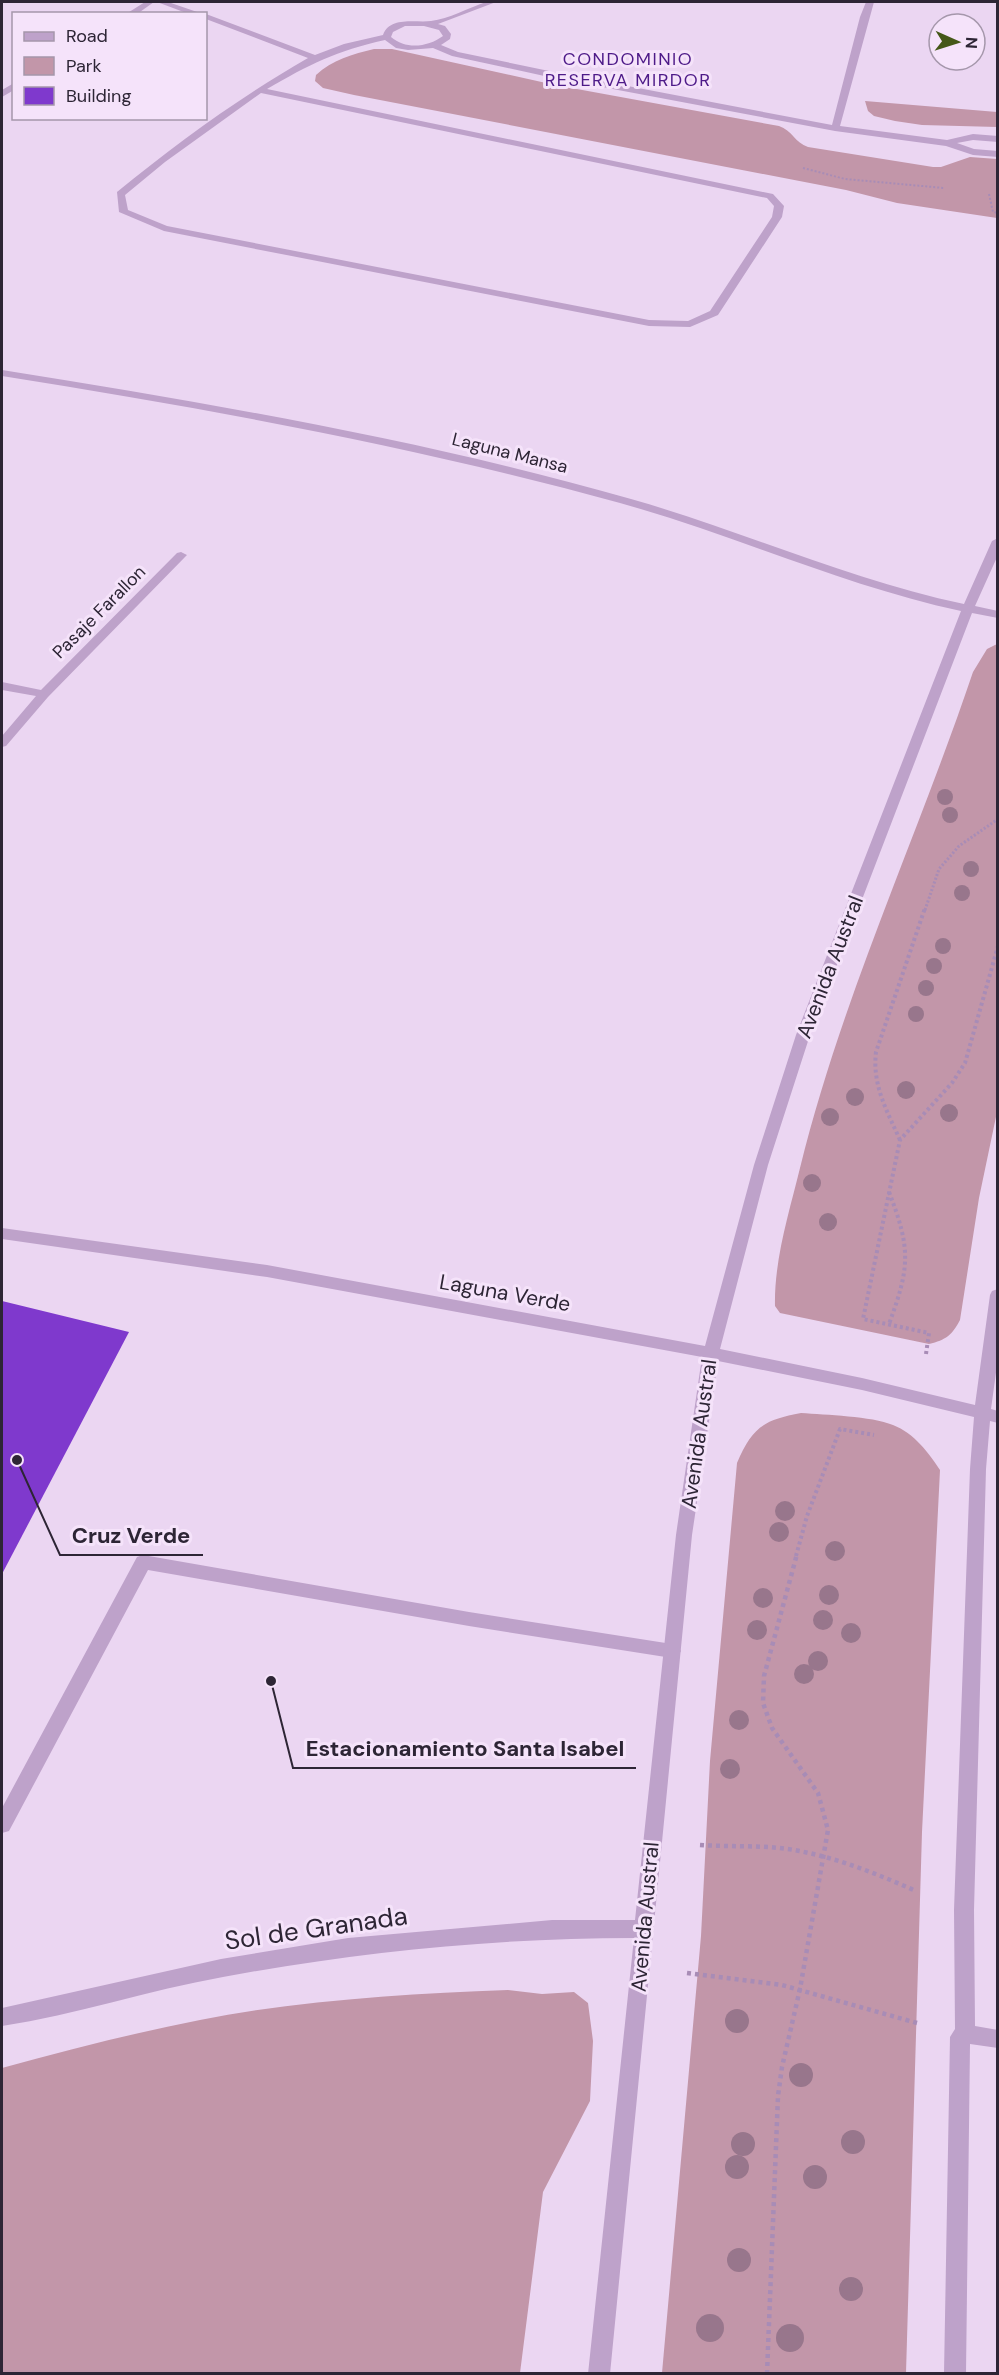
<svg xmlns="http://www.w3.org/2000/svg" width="999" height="2375" viewBox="0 0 999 2375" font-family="'DM Sans',sans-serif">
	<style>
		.green { fill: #c296a9 }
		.building { fill: #7f39cd }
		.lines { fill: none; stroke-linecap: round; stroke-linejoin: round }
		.path-far3 { stroke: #a88cb6; stroke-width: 2; stroke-dasharray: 2 2; stroke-linecap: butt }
		.path-far2 { stroke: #a88cb6; stroke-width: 3; stroke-dasharray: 2 2; stroke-linecap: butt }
		.path-far1 { stroke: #a88cb6; stroke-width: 4; stroke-dasharray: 3 3; stroke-linecap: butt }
		.path { stroke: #a88cb6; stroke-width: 4.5; stroke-dasharray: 4 4; stroke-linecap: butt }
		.service { fill: #bea2ca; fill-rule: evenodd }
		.minor { fill: #bea2ca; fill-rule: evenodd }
		.tree { fill: #98768c }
		.labels { text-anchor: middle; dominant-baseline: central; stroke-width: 6; stroke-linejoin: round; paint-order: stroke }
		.far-neighbourhood-label { font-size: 18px; letter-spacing: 1.5px; fill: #4d1a88; stroke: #f5e3fa }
		.far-street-label { font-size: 18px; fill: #2d2535; stroke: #f5e3fa }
		.street-label { font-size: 21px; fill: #2d2535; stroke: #f5e3fa }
		.near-street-label { font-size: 26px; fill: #2d2535; stroke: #f5e3fa }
		.leader { fill: none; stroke: #2d2535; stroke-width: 2 }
		.callout-dot { fill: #2d2535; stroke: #f5e3fa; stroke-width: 2 }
		.callout-label { font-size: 22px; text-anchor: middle; font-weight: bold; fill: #2d2535; stroke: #f5e3fa; stroke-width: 6; stroke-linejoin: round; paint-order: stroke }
	</style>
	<rect width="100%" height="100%" fill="#ebd6f2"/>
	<g class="green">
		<path d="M 374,49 L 392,49 L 555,85 L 779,126 C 792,130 795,143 808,147 L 933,167 L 941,167 L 970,157 L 997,159 L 997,218 L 897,203 L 846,190 L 354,95 L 323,88 L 315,81 L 316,75 C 332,60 353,54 374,49 Z"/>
		<path d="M 865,101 L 997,112 L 997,127 L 922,125 L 895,121 L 874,116 L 868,111 Z"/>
		<path d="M 997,644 L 997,1112 L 979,1198 L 960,1320 C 952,1335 946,1340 929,1344 L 780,1313 L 775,1306 C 774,1260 789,1213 800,1168 C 842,997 917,838 973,672 L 987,649 Z"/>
		<path d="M 801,1413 C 826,1415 871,1416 893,1425 C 914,1433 929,1453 940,1470 L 922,1832 L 906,2373 L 662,2373 L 701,1936 L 710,1761 L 737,1463 C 752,1427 764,1420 801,1413 Z"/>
		<path d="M 508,1990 L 542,1994 L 574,1992 L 588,2003 L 593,2041 L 590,2101 L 543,2192 L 520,2373 L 2,2373 L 2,2068 C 67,2050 134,2033 200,2020 C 301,2000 406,1994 508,1990 Z"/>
	</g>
	<path class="building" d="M 2,1301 L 129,1332 L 2,1574 Z"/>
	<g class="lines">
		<g class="path-far3">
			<path d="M 803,168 L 845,179 L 944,188"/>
			<path d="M 989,194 L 993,212 L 998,213"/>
		</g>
		<path class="path-far2" d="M 925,910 L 939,869 L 959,846 L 998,819"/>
		<g class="path-far1">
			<path d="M 900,1140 C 887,1111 872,1085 876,1052 L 925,908"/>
			<path d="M 889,1192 C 911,1249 910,1267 889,1324"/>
			<path d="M 926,1354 L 929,1333 L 863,1319 L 900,1140 L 952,1083 L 965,1063 L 998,946"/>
			<path d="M 796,1556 L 807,1516 L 840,1429 L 874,1435"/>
		</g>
		<g class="path">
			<path d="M 700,1845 C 729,1847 759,1845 788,1849 C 833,1856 875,1873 916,1891"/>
			<path d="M 687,1973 L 782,1985 L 917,2023"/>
			<path d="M 767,2374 L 778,2096 L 782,2067 L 800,1989 L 828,1830 L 818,1793 L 772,1728 L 763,1703 L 764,1676 L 797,1554"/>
		</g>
		<path class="service" d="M 143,1555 L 469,1612 L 672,1644 L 678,1646 L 681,1651 L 678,1656 L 672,1658 L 469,1626 L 148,1570 L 9,1831 L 2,1833 L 2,1808 L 137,1557 Z"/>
		<g class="minor">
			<path d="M 145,2 L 154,2 L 137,14 L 126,14 Z"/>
			<path d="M 157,2 L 168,2 L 203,14 L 189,14 Z"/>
			<path d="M 486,2 L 496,2 L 438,24 L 445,26 L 451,34 L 450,39 L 441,45 L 458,52 L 549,71 L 832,125 L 860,17 L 866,2 L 874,2 L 840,126 L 947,140 L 973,134 L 998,136 L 998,142 L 973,140 L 957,143 L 974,149 L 998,151 L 998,157 L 973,155 L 946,146 L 835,131 L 549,77 L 452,56 L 433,48 L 408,50 L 396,48 L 385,40 C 336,51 310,64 267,89 L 773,194 L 784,206 L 782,217 L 718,315 L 690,327 L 649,326 L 164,231 L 119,212 L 117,192 C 177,143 240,97 308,58 L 206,19 L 206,14 L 315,55 L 344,44 L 383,35 C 390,16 416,23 431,21 C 449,19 468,8 486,2 ZM 405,26 L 424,26 L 439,30 L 443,36 C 428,47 406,50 391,37 L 393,32 ZM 261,93 L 767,198 L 774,206 L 772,217 L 710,311 L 688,321 L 649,320 L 167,226 L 128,210 L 125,195 L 165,162 Z"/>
			<path d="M 14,83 L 14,90 L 2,97 L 2,90 Z"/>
			<path d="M 2,370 C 214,404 425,440 631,499 C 743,531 850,580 964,604 L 992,541 L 998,538 L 998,555 L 975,606 L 998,611 L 998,618 L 972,613 L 810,1035 L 768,1165 L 720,1349 L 862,1378 L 975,1405 L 990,1295 L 992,1291 L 998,1289 L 998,1358 L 991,1409 L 998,1411 L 998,1423 L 990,1421 L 986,1469 L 974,1910 L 975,2026 L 998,2030 L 998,2048 L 970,2044 L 966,2374 L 944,2374 L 950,2037 L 955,2029 L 954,1910 L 970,1469 L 974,1417 L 862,1390 L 718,1361 L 692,1535 L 610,2374 L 588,2374 L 634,1938 C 496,1938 358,1952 223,1977 C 149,1990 76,2015 2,2026 L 2,2008 L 221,1959 L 348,1938 L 552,1920 L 635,1920 L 676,1535 L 702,1357 L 267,1277 L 2,1239 L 2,1228 L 267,1265 L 705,1346 L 754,1165 L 796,1035 L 961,611 C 844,586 735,535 620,503 C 417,447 210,409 2,376 Z"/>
			<path d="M 181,552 L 187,555 L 185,557 L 48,697 L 6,746 L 2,747 L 2,736 L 36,696 L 2,690 L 2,682 L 41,690 L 177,553 Z"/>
		</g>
	</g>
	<g class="tree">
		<circle cx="945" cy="797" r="8"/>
		<circle cx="950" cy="815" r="8"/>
		<circle cx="971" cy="869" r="8"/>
		<circle cx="962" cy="893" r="8"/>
		<circle cx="943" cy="946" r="8"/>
		<circle cx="934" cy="966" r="8"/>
		<circle cx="926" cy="988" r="8"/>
		<circle cx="916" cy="1014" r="8"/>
		<circle cx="906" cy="1090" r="9"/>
		<circle cx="855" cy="1097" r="9"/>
		<circle cx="949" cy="1113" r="9"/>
		<circle cx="830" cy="1117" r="9"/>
		<circle cx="812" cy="1183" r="9"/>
		<circle cx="828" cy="1222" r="9"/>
		<circle cx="785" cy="1511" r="10"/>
		<circle cx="779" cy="1532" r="10"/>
		<circle cx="835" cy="1551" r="10"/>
		<circle cx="829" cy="1595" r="10"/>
		<circle cx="763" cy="1598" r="10"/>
		<circle cx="823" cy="1620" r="10"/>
		<circle cx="757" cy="1630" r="10"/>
		<circle cx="851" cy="1633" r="10"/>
		<circle cx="818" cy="1661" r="10"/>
		<circle cx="804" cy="1674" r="10"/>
		<circle cx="739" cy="1720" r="10"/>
		<circle cx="730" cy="1769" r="10"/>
		<circle cx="737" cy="2021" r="12"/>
		<circle cx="801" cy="2075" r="12"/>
		<circle cx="853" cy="2142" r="12"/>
		<circle cx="743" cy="2144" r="12"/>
		<circle cx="737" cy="2167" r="12"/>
		<circle cx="815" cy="2177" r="12"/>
		<circle cx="739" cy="2260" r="12"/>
		<circle cx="851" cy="2289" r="12"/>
		<circle cx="710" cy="2328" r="14"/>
		<circle cx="790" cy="2338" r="14"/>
	</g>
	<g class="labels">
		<g class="far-neighbourhood-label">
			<text x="628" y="59">CONDOMINIO<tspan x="628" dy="21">RESERVA MIRDOR</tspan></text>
		</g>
		<g class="far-street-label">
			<text transform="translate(510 453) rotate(14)">Laguna Mansa</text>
			<text transform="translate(99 612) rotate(-45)">Pasaje Farallon</text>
		</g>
		<g class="street-label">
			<text transform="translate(830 967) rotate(-69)">Avenida Austral</text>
			<text transform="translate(505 1293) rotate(10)">Laguna Verde</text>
			<text transform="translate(699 1434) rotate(-82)">Avenida Austral</text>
			<text transform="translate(645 1917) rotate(-85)">Avenida Austral</text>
		</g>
		<g class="near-street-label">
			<text transform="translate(316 1928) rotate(-8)">Sol de Granada</text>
		</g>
	</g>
	<path class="leader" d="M17 1460L60 1555H203M271 1681L293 1768H636"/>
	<g class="callout-dot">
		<circle cx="17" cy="1460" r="6"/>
		<circle cx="271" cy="1681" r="6"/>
	</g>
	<g class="callout-label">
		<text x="131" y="1543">Cruz Verde</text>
		<text x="465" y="1756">Estacionamiento Santa Isabel</text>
	</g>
	<rect width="999" height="2375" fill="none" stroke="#2d2535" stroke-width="6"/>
	<rect x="12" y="12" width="195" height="108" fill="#f5e3fa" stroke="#a597ab" stroke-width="1.5"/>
	<rect x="24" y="32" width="30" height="9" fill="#bea2ca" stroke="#a597ab" stroke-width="1.5"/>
	<text x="66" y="42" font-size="18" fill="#2d2535">Road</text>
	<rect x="24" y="57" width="30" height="18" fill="#c296a9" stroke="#a597ab" stroke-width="1.5"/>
	<text x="66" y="72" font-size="18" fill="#2d2535">Park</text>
	<rect x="24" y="87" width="30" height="18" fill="#7f39cd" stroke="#a597ab" stroke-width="1.5"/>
	<text x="66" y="102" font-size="18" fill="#2d2535">Building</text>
	<g transform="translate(957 42) rotate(93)"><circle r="28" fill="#f5e3fa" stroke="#a597ab" stroke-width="1.5"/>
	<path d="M0-4.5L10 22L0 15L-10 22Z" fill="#455818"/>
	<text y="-9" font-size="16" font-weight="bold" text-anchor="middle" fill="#2d2535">N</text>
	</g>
</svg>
